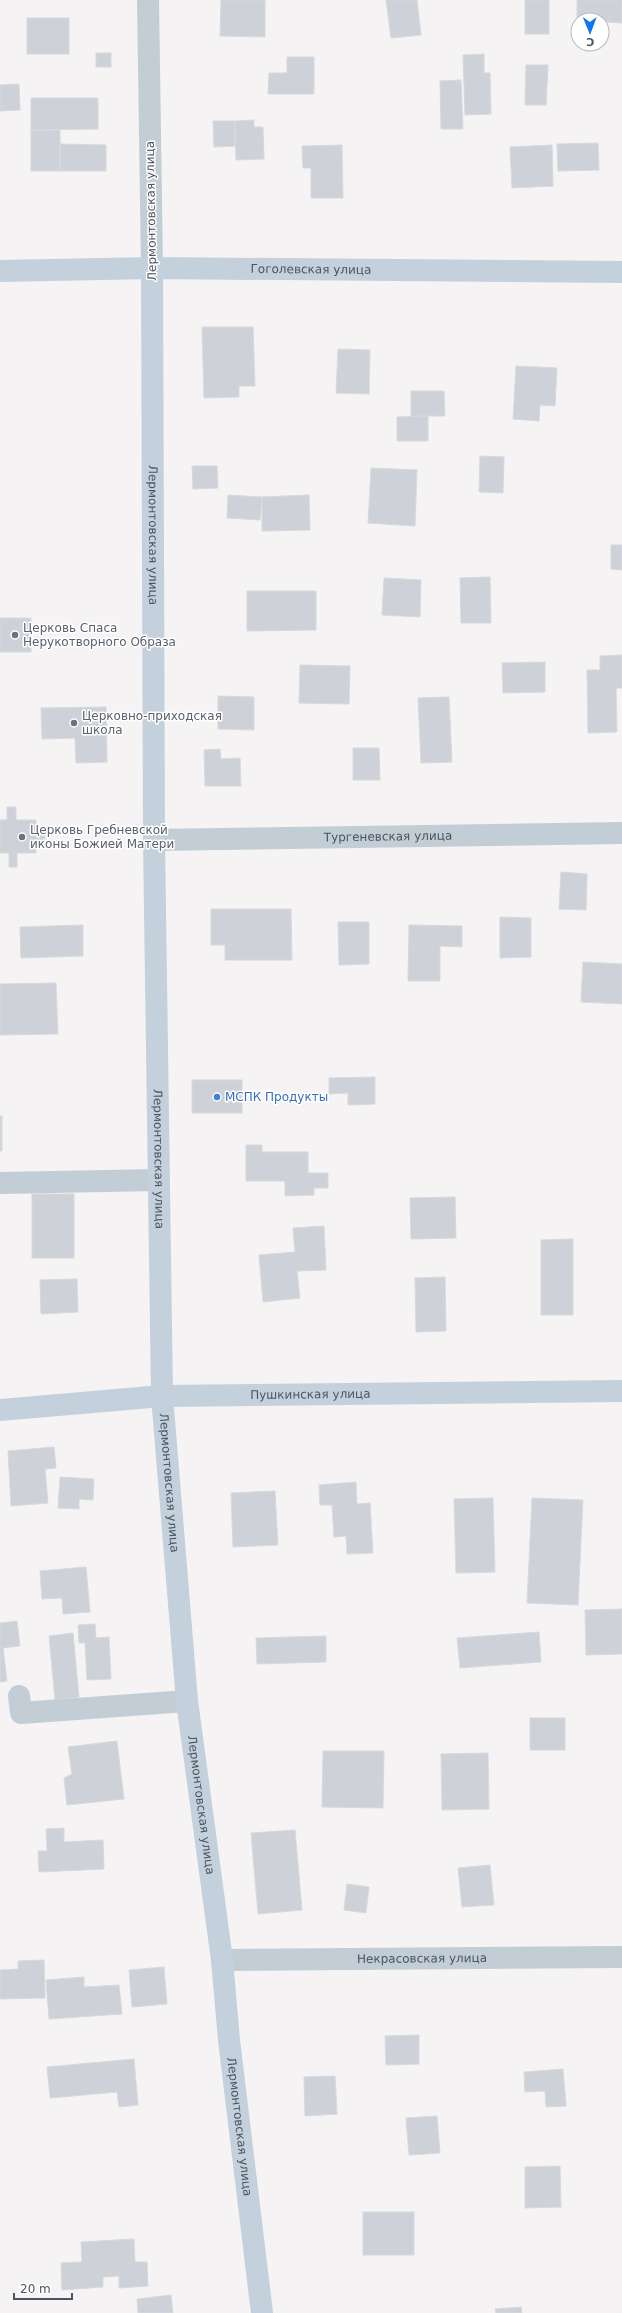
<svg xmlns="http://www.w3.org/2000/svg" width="622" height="2313" viewBox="0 0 622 2313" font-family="'DejaVu Sans',sans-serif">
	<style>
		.building { fill: #ced2d8; stroke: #d6d9de }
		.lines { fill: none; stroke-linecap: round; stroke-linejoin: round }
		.street { stroke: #c3cdd5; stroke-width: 22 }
		.secondary { stroke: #c4d0dc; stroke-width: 22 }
		.worship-dot { fill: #6b7280; stroke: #fff; stroke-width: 1.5 }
		.shop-dot { fill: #3f7fe0; stroke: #fff; stroke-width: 1.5 }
		.labels { text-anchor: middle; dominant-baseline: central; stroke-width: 3; stroke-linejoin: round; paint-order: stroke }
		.street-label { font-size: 12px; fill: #495662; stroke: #fff }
		.worship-label { font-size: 12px; fill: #5b616d; stroke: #fff; text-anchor: start }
		.shop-label { font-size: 12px; fill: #366cbe; stroke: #fff; text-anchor: start }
	</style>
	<rect width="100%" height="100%" fill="#f5f3f3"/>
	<g class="building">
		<path d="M 221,0 L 265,0 L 265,37 L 220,36 Z"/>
		<path d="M 386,0 L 417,0 L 421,35 L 391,38 Z"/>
		<rect x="525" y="0" width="24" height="34"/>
		<path d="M 577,0 L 622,0 L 622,23 L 578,20 L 577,23 Z"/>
		<rect x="27" y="18" width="42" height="36"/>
		<rect x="96" y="53" width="15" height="14"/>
		<path d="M 484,54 L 484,73 L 490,73 L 491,114 L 465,115 L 463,55 Z"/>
		<path d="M 287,57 L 314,57 L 314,94 L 268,94 L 269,73 L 287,73 Z"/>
		<path d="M 526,65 L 548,65 L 546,105 L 525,105 Z"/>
		<path d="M 461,80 L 463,129 L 441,129 L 440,81 Z"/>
		<path d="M 19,84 L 20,110 L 0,111 L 0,85 Z"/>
		<path d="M 31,98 L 98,98 L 98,129 L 31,130 Z"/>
		<path d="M 254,120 L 254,127 L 263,127 L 264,159 L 236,160 L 235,121 Z"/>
		<path d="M 213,121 L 235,121 L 235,146 L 214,147 Z"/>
		<rect x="31" y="130" width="29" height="41"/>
		<path d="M 598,143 L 599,170 L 558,171 L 557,144 Z"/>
		<path d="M 60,144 L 106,145 L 106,171 L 60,171 Z"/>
		<path d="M 342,145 L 343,198 L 311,198 L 311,168 L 303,168 L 302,146 Z"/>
		<path d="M 552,145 L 553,186 L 512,188 L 510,147 Z"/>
		<path d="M 202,327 L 253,327 L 255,386 L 239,386 L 239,397 L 204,398 Z"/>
		<path d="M 338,349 L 370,350 L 369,394 L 336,393 Z"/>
		<path d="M 516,366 L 557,368 L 555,406 L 540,405 L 539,421 L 513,419 Z"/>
		<path d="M 411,391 L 444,391 L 445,416 L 411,416 Z"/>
		<path d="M 428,416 L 428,441 L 397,441 L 397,417 Z"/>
		<path d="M 480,456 L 504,457 L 503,493 L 479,492 Z"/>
		<path d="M 192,466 L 217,466 L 218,488 L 193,489 Z"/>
		<path d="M 371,468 L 417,470 L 415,526 L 368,523 Z"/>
		<path d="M 228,495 L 262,497 L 260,520 L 227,518 Z"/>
		<path d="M 309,495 L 310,530 L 262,531 L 262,497 Z"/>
		<path d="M 611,545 L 622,545 L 622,570 L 611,569 Z"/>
		<path d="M 490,577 L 491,623 L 461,623 L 460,578 Z"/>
		<path d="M 384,578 L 421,580 L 420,617 L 382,615 Z"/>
		<path d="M 247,591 L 316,591 L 316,630 L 247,631 Z"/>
		<rect x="0" y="618" width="31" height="34"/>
		<path d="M 622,655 L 622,688 L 616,688 L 617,732 L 588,733 L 587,670 L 600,670 L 600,656 Z"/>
		<path d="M 545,662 L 545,692 L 503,693 L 502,663 Z"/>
		<path d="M 300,665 L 350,666 L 349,704 L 299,703 Z"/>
		<path d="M 218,696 L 254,697 L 254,730 L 218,729 Z"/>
		<path d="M 449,697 L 452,762 L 421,763 L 418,698 Z"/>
		<path d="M 106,707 L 107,762 L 76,763 L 75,738 L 42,739 L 41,708 Z"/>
		<path d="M 353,748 L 379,748 L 380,780 L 353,780 Z"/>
		<path d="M 220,749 L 221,759 L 240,758 L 241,786 L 205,786 L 204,750 Z"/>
		<path d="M 7,807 L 16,807 L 16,820 L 36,820 L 36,831 L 45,832 L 45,842 L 36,842 L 36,853 L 17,853 L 17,867 L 9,867 L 9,853 L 0,853 L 0,820 L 7,820 Z"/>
		<path d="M 561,872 L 587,874 L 586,910 L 559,909 Z"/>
		<path d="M 211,909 L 291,909 L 292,960 L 225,960 L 225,945 L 211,945 Z"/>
		<path d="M 500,917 L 531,918 L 531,957 L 500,958 Z"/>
		<path d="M 338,922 L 369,922 L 369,964 L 339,965 Z"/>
		<path d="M 83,925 L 83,956 L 21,958 L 20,927 Z"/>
		<path d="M 409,925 L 462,926 L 462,947 L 440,946 L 440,981 L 408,981 Z"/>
		<path d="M 583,962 L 622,964 L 622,1004 L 581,1002 Z"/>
		<path d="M 56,983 L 58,1034 L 0,1035 L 0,984 Z"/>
		<path d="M 375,1077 L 375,1104 L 348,1105 L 348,1093 L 329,1094 L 329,1078 Z"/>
		<rect x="192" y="1080" width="50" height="33"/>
		<rect x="0" y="1116" width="2" height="35"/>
		<path d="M 246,1145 L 262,1145 L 262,1152 L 308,1152 L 308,1173 L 328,1173 L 328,1188 L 314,1188 L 314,1195 L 285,1196 L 285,1181 L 246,1181 Z"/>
		<rect x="32" y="1194" width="42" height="64"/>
		<path d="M 455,1197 L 456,1238 L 411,1239 L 410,1198 Z"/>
		<path d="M 324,1226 L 326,1270 L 297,1271 L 300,1298 L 263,1302 L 259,1255 L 295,1252 L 293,1228 Z"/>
		<path d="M 573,1239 L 573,1315 L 541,1315 L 541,1240 Z"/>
		<path d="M 445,1277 L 446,1331 L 416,1332 L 415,1278 Z"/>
		<path d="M 77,1279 L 78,1312 L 41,1314 L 40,1280 Z"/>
		<path d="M 54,1447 L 56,1468 L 45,1469 L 48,1503 L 11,1506 L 8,1451 Z"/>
		<path d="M 60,1477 L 94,1479 L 93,1500 L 79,1499 L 79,1509 L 58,1508 Z"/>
		<path d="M 356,1482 L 357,1504 L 370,1503 L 373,1553 L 347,1554 L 346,1536 L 334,1537 L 332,1505 L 320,1505 L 319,1485 Z"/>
		<path d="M 275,1491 L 278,1545 L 233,1547 L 231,1493 Z"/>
		<path d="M 493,1498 L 495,1572 L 456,1573 L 454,1499 Z"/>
		<path d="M 532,1498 L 583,1500 L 578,1605 L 527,1603 Z"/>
		<path d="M 86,1567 L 90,1612 L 63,1614 L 62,1598 L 42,1599 L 40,1571 Z"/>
		<path d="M 622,1609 L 622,1654 L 586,1655 L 585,1610 Z"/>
		<path d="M 17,1621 L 20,1646 L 3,1648 L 7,1681 L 0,1682 L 0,1623 Z"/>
		<path d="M 95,1624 L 96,1638 L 109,1637 L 111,1679 L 87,1680 L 85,1643 L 79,1643 L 78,1625 Z"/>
		<path d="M 539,1632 L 541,1662 L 460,1668 L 457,1638 Z"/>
		<path d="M 73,1633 L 79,1697 L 55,1700 L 49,1636 Z"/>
		<path d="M 326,1636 L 326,1662 L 257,1664 L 256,1638 Z"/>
		<rect x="530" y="1718" width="35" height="32"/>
		<path d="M 117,1741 L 124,1799 L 67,1805 L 64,1778 L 72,1774 L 68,1747 Z"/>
		<path d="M 323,1751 L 384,1751 L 383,1808 L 322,1807 Z"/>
		<path d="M 488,1753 L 489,1809 L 442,1810 L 441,1754 Z"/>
		<path d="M 64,1828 L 64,1842 L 103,1840 L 104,1869 L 39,1872 L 38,1851 L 47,1851 L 46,1829 Z"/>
		<path d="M 295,1830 L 302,1910 L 258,1914 L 251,1833 Z"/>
		<path d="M 490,1865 L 494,1905 L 462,1907 L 458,1868 Z"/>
		<path d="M 347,1884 L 369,1887 L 366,1913 L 344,1910 Z"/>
		<path d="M 44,1960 L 45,1998 L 0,1999 L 0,1970 L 18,1969 L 18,1961 Z"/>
		<path d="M 164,1967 L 167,2004 L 132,2007 L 129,1970 Z"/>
		<path d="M 84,1977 L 84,1987 L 119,1985 L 122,2014 L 49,2019 L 46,1980 Z"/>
		<path d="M 419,2035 L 419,2064 L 386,2065 L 385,2036 Z"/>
		<path d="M 134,2059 L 138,2105 L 119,2107 L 117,2092 L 50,2098 L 47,2067 Z"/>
		<path d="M 563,2069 L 566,2106 L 546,2107 L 545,2091 L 525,2092 L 524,2072 Z"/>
		<path d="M 335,2076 L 337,2114 L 305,2116 L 304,2077 Z"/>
		<path d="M 437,2116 L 440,2153 L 409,2155 L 406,2118 Z"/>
		<path d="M 560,2166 L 561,2207 L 525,2208 L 525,2167 Z"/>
		<rect x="363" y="2212" width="51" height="43"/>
		<path d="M 134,2239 L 135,2262 L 147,2262 L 148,2286 L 119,2288 L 119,2276 L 103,2277 L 103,2287 L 62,2290 L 61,2263 L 82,2262 L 81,2242 Z"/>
		<path d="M 171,2295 L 173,2313 L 138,2313 L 137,2299 Z"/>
		<path d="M 521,2307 L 522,2313 L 496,2313 L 495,2309 Z"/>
	</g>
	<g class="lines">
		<g class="street">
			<path d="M 148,0 L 152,268"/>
			<path id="s1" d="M 154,840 L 622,833"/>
			<path d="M 0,1183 L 158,1180"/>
			<path d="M 19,1696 L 21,1713 L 187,1701"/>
			<path id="s2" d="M 222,1960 L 622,1957"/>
		</g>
		<g class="secondary">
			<path id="s3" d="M 152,268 L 154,840 L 162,1396 L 187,1701 L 222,1960 L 229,2040 L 262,2313"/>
			<path id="s4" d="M 0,271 L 152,268 L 622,272"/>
			<path id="s5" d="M 0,1410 L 162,1396 L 622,1391"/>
		</g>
	</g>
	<g class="worship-dot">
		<circle cx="15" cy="635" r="4"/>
		<circle cx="74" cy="723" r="4"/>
		<circle cx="22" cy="837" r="4"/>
	</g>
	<circle class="shop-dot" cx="217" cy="1097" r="4"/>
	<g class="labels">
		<g class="street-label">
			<text transform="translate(151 211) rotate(-91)">Лермонтовская улица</text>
			<text stroke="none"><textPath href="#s4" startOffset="311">Гоголевская улица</textPath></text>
			<text stroke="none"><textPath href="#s3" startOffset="267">Лермонтовская улица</textPath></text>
			<text stroke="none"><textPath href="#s1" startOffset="234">Тургеневская улица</textPath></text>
			<text stroke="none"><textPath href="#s3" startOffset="891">Лермонтовская улица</textPath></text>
			<text stroke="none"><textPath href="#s5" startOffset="311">Пушкинская улица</textPath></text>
			<text stroke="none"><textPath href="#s3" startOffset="1215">Лермонтовская улица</textPath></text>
			<text stroke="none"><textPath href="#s3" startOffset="1539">Лермонтовская улица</textPath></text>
			<text stroke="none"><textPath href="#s2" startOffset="200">Некрасовская улица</textPath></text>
			<text stroke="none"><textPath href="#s3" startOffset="1863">Лермонтовская улица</textPath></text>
		</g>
		<g class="worship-label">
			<text x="23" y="628">Церковь Спаса<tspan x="23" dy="14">Нерукотворного Образа</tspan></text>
			<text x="82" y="716">Церковно-приходская<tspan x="82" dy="14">школа</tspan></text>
			<text x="30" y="830">Церковь Гребневской<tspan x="30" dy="14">иконы Божией Матери</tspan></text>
		</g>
		<g class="shop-label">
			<text x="225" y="1097">МСПК Продукты</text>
		</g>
	</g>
	<g transform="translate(590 32) rotate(179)"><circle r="19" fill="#ffffff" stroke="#b6bbc0"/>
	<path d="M0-3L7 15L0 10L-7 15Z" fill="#0f76f3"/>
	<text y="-6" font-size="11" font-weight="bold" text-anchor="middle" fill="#495662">С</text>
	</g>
	<path d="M14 2293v6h58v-6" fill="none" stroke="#495662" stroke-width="2"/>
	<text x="20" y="2293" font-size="12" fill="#495662" stroke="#ffffff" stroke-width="3" paint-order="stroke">20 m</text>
</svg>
